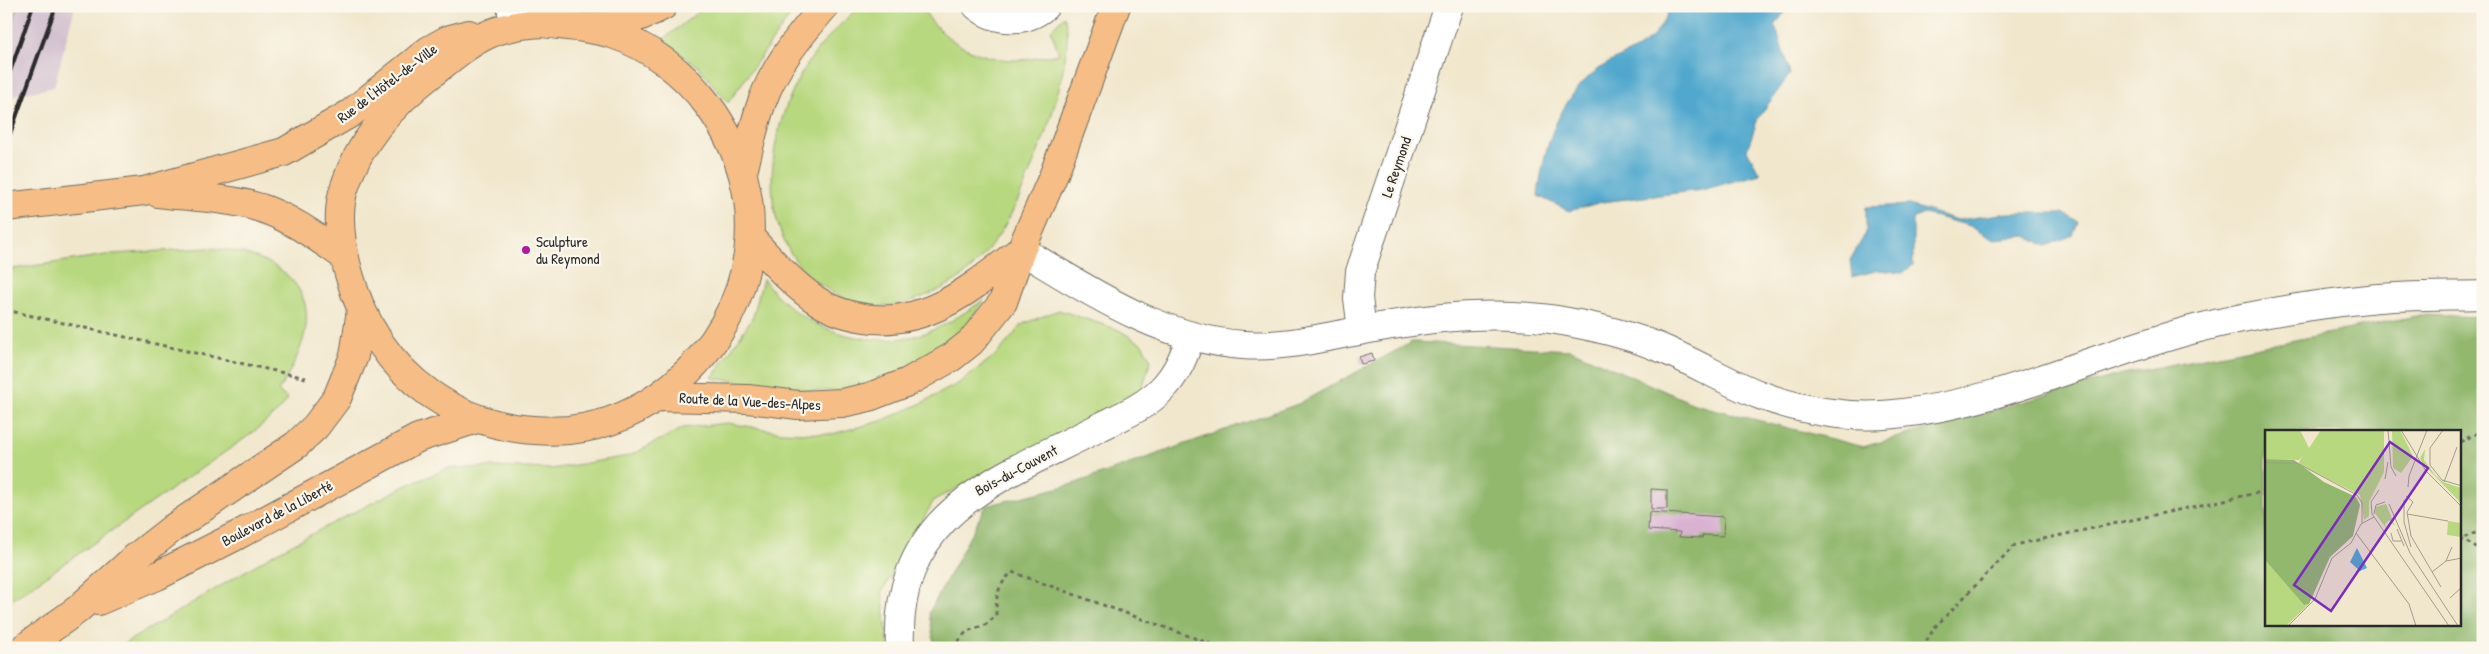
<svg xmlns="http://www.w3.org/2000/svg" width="2489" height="654" viewBox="0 0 2489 654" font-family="'Patrick Hand',sans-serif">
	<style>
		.industrial { fill: #d0bdce }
		.green { fill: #b8d87f; stroke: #728255 }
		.forest { fill: #92b86e; stroke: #5e724c; fill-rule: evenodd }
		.water { fill: #51a8ce; stroke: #3e6a7c }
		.building { fill: #d9b2d2 }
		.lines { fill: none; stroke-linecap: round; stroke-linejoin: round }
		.minor-casing { stroke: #706d64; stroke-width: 30 }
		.major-casing { stroke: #706d64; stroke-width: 30 }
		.highway-casing { stroke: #706d64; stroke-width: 30 }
		.path { stroke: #706d64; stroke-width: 3; stroke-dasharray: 4 4; stroke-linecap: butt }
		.minor { stroke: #fff; stroke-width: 28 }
		.major { stroke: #f6be86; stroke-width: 28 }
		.highway { stroke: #f6be86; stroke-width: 28 }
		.rail { stroke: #2b2b2b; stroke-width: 4 }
		.poi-dot { fill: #b5179e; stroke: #fbf7ec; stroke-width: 2 }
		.labels { text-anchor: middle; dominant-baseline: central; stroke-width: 4.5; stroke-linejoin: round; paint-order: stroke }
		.street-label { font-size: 15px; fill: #2b2b2b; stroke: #fbf7ec }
		.poi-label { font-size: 15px; fill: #2b2b2b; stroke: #fbf7ec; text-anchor: start }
		.inset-road { fill: none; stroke: #a29c8c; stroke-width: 1 }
		.view { fill: #7b2cbf; fill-opacity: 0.15; stroke: #7b2cbf; stroke-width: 2.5 }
		.inset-edge { fill: none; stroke: #2b2b2b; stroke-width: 2.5 }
	</style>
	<rect width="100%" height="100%" fill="#fbf7ec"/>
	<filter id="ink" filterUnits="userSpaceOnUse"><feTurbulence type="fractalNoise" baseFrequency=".02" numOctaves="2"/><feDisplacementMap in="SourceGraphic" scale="10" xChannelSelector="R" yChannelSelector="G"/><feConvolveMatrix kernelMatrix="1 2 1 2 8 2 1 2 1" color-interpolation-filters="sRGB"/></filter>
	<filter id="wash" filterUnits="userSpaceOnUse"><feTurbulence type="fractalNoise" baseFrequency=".0096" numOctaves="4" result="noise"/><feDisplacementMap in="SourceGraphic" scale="20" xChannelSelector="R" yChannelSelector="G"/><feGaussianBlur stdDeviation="1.12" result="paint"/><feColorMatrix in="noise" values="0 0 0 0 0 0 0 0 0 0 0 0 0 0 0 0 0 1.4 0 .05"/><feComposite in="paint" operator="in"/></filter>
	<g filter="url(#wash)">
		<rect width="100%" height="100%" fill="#f1e7cd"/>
		<path class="industrial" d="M 18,6 L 75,6 L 54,87 L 6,97 L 6,42 Z"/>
		<g class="green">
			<path d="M 6,6 L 18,6 L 6,42 Z"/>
			<path d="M 706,6 L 797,6 L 728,103 L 698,66 L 661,41 Z"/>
			<path d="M 859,6 L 921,6 C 940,39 975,59 1013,60 C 1028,61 1044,56 1059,54 L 1051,30 L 1064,16 C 1076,37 1052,119 1042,142 C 1022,191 1010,229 972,268 C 957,283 928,296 908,302 C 873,311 851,306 821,285 C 750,236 766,127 808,63 C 822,42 841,24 859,6 Z"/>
			<path d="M 208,248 C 244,250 294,263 305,304 C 312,334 293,367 278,391 L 288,399 L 280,410 L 251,434 L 6,604 L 6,270 L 113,254 Z"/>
			<path d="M 763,279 C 770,287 776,296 784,302 C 821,337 888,351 935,329 C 952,322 968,310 984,300 L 958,338 L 897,373 L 855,390 L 809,391 L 712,378 L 753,317 Z"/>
			<path d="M 1059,310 L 1119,330 L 1142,344 L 1151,360 L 1141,392 L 934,500 L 882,592 L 889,648 L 117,648 L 277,552 L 403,487 L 449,468 L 495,467 L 552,469 L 629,456 L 683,428 L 728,423 L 781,432 L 832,434 L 881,421 L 920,404 L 959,383 L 997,354 L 1023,324 Z"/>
		</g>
		<path class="forest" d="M 2421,315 L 2483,317 L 2483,648 L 935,648 L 929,613 L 986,506 L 1073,484 L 1298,404 L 1412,342 L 1571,350 L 1694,404 L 1863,447 L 2118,375 ZM 2266,432 L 2460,432 L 2460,625 L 2266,625 Z"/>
		<g class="water">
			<path d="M 1671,6 L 1789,6 L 1775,25 L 1790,74 L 1758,118 L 1747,150 L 1760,174 L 1702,190 L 1602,202 L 1569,211 L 1538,196 C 1543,151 1556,105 1592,74 C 1609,59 1634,54 1651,38 C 1660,30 1666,17 1671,6 Z"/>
			<path d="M 1909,205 L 1958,220 L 2007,213 L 2063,213 L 2078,222 L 2073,235 L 2046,246 L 2027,236 L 1992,239 L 1970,226 L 1941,218 L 1923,214 L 1913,219 L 1913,265 L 1903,273 L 1879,270 L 1852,277 L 1850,260 L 1866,233 L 1866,207 Z"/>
		</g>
		<g id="blocks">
			<g class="building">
				<path d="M 2481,214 L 2483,214 L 2483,255 L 2479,255 Z"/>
				<path d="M 1372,353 L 1374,361 L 1361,364 L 1359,357 Z"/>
				<path d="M 1651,489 L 1667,490 L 1667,509 L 1651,509 Z"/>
				<path d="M 1649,512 L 1724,517 L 1723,536 L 1703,535 L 1702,538 L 1679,537 L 1680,532 L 1648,530 Z"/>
			</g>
		</g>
	</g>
	<g filter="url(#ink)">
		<use href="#blocks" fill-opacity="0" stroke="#706d64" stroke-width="1"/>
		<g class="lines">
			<defs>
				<g id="minor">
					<path d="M 511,6 L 514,25"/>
					<path d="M 977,6 C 996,22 1026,23 1045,6"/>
					<path d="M 1021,250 C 1090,291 1160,339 1243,345 C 1284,348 1324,337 1364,330 C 1431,317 1500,309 1568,322 C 1601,328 1633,336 1663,349 C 1696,363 1727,382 1760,395 C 1802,411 1850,419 1895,414 C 1999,404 2095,355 2195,329 C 2252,314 2310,305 2368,299 C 2406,295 2445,296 2483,295"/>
					<path d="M 1362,330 L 1358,298 L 1360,272 L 1449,6"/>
					<path d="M 900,648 C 894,513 994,481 1094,430 C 1117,418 1144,408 1162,389 C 1177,374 1184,356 1191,336"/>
				</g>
				<g id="major">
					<path d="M 542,23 C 565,26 589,27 612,34 C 650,46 685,74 708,105 C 776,196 759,313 673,385 C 643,410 608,426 569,430 C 462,438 377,376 349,274 C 341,246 335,214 345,186 C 360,139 396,101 434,72 C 474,40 490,26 542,23 Z"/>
					<path d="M 158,193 C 192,197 228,198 261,208 C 291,218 318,238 344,256"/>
					<path d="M 6,207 L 144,191 L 284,152 L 351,113 L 429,50 L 447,40 L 469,34"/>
					<path d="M 750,237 C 770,259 791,283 816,300 C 832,311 853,317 873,319 C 933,324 976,284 1021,250"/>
					<path d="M 658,397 L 748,399 L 798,405 L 842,403 L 869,397 L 908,382 L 952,357 L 971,342 L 1003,302 L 1021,250 L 1054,174 L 1116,6"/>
					<path d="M 98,601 L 157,576 L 236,536 L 418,438 L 477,419"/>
					<path d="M 24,648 L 77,610 L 136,557 L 173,528 L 296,445 L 316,426 L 337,398 L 354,356 L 361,310"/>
				</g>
				<g id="highway">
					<path d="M 580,27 C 615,26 631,22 663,6"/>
					<path d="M 743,172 C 749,148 754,124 762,102 C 775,65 800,35 825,6"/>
				</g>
			</defs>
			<use href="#minor" class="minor-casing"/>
			<use href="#major" class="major-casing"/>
			<use href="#highway" class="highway-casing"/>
			<g class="path">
				<path d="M 6,310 L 306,378"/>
				<path d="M 2460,442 L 2483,430"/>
				<path d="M 2483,530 L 2460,539 L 2483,550"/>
				<path d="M 953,648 L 967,631 L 985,625 L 996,616 C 996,595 997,587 1012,572 L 1222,648"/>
				<path d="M 1922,648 L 1935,627 L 2015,545 L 2266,491"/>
			</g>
			<use href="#minor" class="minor"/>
			<use href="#major" class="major"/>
			<use href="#highway" class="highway"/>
			<g class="rail">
				<path d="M 6,83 L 33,6"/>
				<path d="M 6,145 L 56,6"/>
			</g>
		</g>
	</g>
	<circle class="poi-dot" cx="526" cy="250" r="5"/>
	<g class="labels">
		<g class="street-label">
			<text transform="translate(387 83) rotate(-37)">Rue de l'Hôtel-de-Ville</text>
			<text transform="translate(1396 167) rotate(-71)">Le Reymond</text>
			<text transform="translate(750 401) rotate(3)">Route de la Vue-des-Alpes</text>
			<text transform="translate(1016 470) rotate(-28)">Bois-du-Couvent</text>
			<text transform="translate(277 513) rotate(-28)">Boulevard de la Liberté</text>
		</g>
		<g class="poi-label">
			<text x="536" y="241">Sculpture<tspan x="536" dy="17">du Reymond</tspan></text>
		</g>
	</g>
	<g transform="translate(2265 430)">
		<rect width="196" height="196" fill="#f1e7cd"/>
		<path d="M 0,0 L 35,0 L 44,18 L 56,0 L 119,0 L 119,42 L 104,72 L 104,86 L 99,90 L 95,65 L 33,34 L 38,25 L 34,30 L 0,29 ZM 127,0 L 135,0 L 148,26 L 136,43 L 128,38 ZM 160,19 L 159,30 L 170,45 L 178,52 L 196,58 L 196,73 L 157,33 L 155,28 ZM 121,74 L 130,96 L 124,90 L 120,94 L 121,98 L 110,83 L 111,77 ZM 183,91 L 196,93 L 196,107 L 182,105 ZM 0,130 L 39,175 L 44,174 L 21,196 L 0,196 Z" fill="#b8d87f"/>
		<path d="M 0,29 L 29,30 L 59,52 L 91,67 L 95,75 L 88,106 L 65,127 L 44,174 L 39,175 L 0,130 Z" fill="#92b86e"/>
		<path d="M 92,118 L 102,138 L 95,141 L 85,132 Z" fill="#51a8ce"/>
		<path class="inset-road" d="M 123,0 L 126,37 L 131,46M 136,0 L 161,41 L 197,77M 178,0 L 165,18 L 165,35 L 177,50 L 197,56M 0,33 L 32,33 L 92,65 L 97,73 L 97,93M 120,49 L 123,32M 179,52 L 192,17M 143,57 L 144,46 L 162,0M 114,60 L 106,72 L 107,84 L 184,196M 141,66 L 148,72 L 142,82 L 146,106 L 176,157M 139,70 L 139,92 L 146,117M 124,74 L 145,123 L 193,196M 109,84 L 111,75 L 120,72M 142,84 L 183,91M 132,99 L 139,116M 91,103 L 144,174 L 151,196M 126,103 L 128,111 L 136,111M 181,131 L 197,128M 167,142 L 181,131 L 187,117M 185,168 L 197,157M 23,196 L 50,169 L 67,128 L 86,113 L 96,94 L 109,87"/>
		<path class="view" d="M 125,12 L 163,38 L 66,181 L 29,155 Z"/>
		<rect width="196" height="196" class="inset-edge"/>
	</g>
	<rect width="2489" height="654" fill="none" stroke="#fbf7ec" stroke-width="25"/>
</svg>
